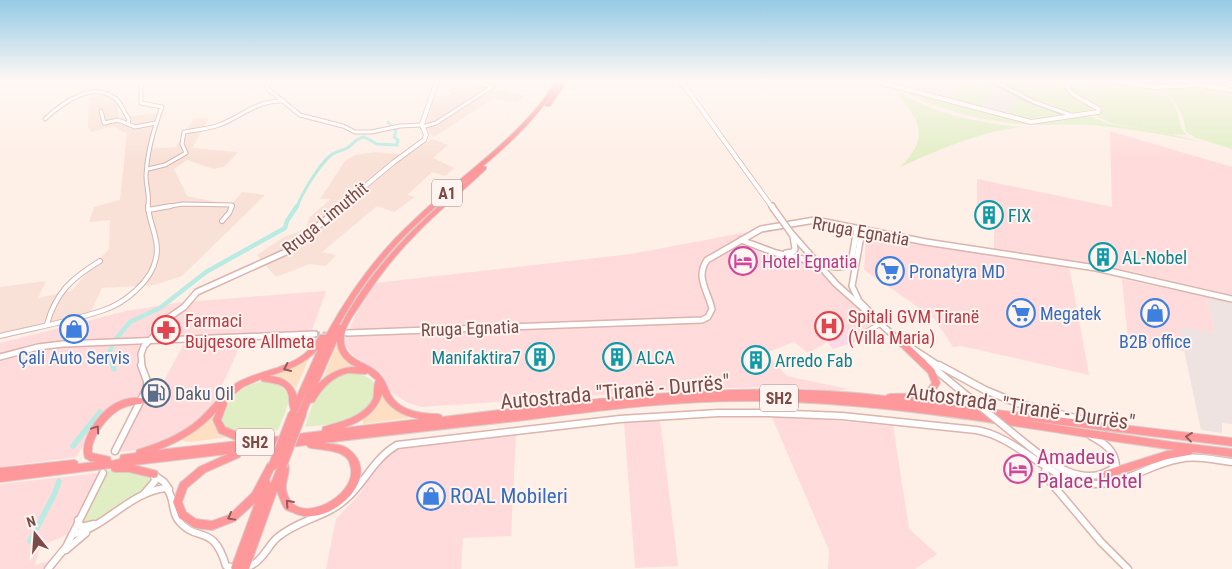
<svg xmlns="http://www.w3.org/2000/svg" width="1232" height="569" viewBox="0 0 1232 569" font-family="'Roboto Condensed',sans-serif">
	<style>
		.residential { fill: #f9e1d7 }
		.commercial { fill: #ffdbdb }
		.industrial { fill: #efe3e1 }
		.medical { fill: #fdd9e8 }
		.green { fill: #e1eec3 }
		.sand { fill: #ffdfc1 }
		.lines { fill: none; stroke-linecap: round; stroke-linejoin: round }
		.stream { stroke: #9eded5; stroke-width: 1 }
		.canal-far2 { stroke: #b9ebe3; stroke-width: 3 }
		.canal-far1 { stroke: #b9ebe3; stroke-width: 4.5 }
		.canal { stroke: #b9ebe3; stroke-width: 5.5 }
		.secondary-tunnel { stroke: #dec6bf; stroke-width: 5; stroke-dasharray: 5 2.5; stroke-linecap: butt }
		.street-far1-casing { stroke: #d5b4ae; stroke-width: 5 }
		.street-casing { stroke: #d5b4ae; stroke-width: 6 }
		.secondary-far2-casing { stroke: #dab4ad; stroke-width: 5.5 }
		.secondary-far1-casing { stroke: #dab4ad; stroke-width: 8 }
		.secondary-casing { stroke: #dab4ad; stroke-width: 9 }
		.highway-casing { stroke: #dacdcc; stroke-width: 2 }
		.street-far1 { stroke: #fff; stroke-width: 3 }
		.street { stroke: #fff; stroke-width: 4 }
		.secondary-far2 { stroke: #fff; stroke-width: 4 }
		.secondary-far1 { stroke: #fff; stroke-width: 5 }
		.secondary { stroke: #fff; stroke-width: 6 }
		.highway { fill: #fe989b; fill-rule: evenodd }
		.secondary-bridge-far1-casing { stroke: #dab4ad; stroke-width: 8; stroke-linecap: butt }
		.secondary-bridge-casing { stroke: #dab4ad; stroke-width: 9; stroke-linecap: butt }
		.highway-bridge-casing { stroke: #dacdcc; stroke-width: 11; stroke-linecap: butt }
		.secondary-bridge-far1 { stroke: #fff; stroke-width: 5 }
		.secondary-bridge { stroke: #fff; stroke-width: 6 }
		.highway-bridge { stroke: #fe989b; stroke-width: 9 }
		.oneway { stroke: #965a59 }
		.labels { text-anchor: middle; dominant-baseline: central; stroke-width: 4; stroke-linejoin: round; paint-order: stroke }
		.shield { fill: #fff4f0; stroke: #a37e7a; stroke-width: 1 }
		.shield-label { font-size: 16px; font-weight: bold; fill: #7c4b48 }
		.culture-label { font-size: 18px; fill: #0d838f; stroke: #fff4f0; text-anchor: start }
		.street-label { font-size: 18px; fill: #7c4b48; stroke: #fff4f0 }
		.hotel-label { font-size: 18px; fill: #b23c85; stroke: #fff4f0; text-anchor: start }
		.shop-label { font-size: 18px; fill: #366cbe; stroke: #fff4f0; text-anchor: start }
		.health-label { font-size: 18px; fill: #be3a42; stroke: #fff4f0; text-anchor: start }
		.service-label { font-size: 18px; fill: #4e5e75; stroke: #fff4f0; text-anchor: start }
		.near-street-label { font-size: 21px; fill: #7c4b48; stroke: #fff4f0 }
		.near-hotel-label { font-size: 21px; fill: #b23c85; stroke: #fff4f0; text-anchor: start }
		.near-shop-label { font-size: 21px; fill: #366cbe; stroke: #fff4f0; text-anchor: start }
	</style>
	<rect width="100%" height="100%" fill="#feefe7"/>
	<g class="residential">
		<path d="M 435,81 L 505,81 L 495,89 L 524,96 L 517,102 L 493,99 L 435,136 L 430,134 L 426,124 L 434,96 L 450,96 L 453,83 Z"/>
		<path d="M 118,93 L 118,118 L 157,113 L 147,149 L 176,147 L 194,118 L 209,118 L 192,148 L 238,152 L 225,166 L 214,169 L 187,160 L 174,169 L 187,196 L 231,205 L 242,192 L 265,195 L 182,276 L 154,285 L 102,288 L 90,314 L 0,336 L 0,287 L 46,281 L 38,298 L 71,291 L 109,249 L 110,220 L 89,222 L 94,207 L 120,200 L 127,134 L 114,126 L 91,132 L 88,127 L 89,98 Z"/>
		<path d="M 432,139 L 448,145 L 433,158 L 454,168 L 445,176 L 432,172 L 407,195 L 415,197 L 394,212 L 377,206 L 322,252 L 336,255 L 326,266 L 310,264 L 276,277 L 257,255 L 284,237 L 305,229 L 310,217 L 331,199 L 320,199 L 345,161 L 355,155 L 375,152 L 406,155 Z"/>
	</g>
	<g class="commercial">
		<path d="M 1110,131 L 1232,167 L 1232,295 L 1125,270 L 994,250 L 994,228 L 977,224 L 977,179 L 1112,207 Z"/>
		<path d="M 748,232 L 738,239 L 812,264 L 827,275 L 882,326 L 861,339 L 833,349 L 827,342 L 808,353 L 794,342 L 765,353 L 787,376 L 848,389 L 834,392 L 755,387 L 675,390 L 422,407 L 408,403 L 388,390 L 383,376 L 377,370 L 351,354 L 344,342 L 360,305 L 375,283 L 631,254 Z"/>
		<path d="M 872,235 L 1069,266 L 1089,375 L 975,349 L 960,346 L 953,347 L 934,318 L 864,270 L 866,239 Z"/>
		<path d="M 1122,279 L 1206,297 L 1215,332 L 1180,328 L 1184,351 L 1128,340 Z"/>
		<path d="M 326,291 L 312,330 L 318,330 L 315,334 L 244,337 L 213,405 L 200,418 L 171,438 L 154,445 L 143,447 L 138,450 L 118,452 L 153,386 L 161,386 L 186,340 L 149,341 L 139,345 L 136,362 L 144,379 L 145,387 L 142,394 L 122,403 L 91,434 L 76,457 L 0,467 L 0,343 L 126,311 L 184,302 Z"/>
		<path d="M 771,415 L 893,426 L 909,529 L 937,554 L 915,569 L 828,569 L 829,550 Z"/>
		<path d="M 660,420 L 678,566 L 635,568 L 624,422 Z"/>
		<path d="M 516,434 L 511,536 L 463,538 L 461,569 L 326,569 L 336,519 L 360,494 L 373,468 L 391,452 L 407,447 Z"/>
		<path d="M 99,473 L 66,535 L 40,546 L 35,565 L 50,561 L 43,569 L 0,569 L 0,484 Z"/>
	</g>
	<g class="industrial">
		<path d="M 917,81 L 960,81 L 952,99 L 912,89 Z"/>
		<path d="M 991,86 L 1018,99 L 1008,114 L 982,107 Z"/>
		<path d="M 1206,297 L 1232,303 L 1232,424 L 1222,423 L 1222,433 L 1201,430 L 1179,327 L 1215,332 Z"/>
	</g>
	<path class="medical" d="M 832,311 L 857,341 L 833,349 L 810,320 Z"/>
	<g class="green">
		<path d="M 960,81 L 1065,81 L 1069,83 C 1094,78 1154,80 1171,100 C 1180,110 1177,127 1187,135 L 1171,134 L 1206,143 C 1167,135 1128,128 1088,125 C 1065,124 1042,126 1019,124 C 976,120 937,109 899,89 L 1028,122 L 1087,115 L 1110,124 L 1164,132 L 1114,124 L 1089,113 L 1031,120 L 1008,115 L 1018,99 L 994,87 L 991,87 L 982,108 L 951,100 Z"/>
		<path d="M 1189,85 L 1232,90 L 1232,149 L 1196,138 L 1186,132 L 1183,117 L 1174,100 L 1158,89 Z"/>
		<path d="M 890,86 C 928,113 977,123 1023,127 C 979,132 941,149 900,167 C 934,136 916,113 890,86 Z"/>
		<path d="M 350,372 C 389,376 378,406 351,419 C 338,425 320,425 305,427 C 315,398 318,382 350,372 Z"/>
		<path d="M 268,381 C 300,389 287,407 278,430 C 265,432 248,437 235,433 C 209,424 228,398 243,389 C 251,384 259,382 268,381 Z"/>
		<path d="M 122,470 L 138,473 L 153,480 L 147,489 L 95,521 L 83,523 L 82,519 L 107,471 Z"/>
	</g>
	<g class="sand">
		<path d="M 337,344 L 358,367 L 334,372 L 323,379 Z"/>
		<path d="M 310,356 L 296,388 L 288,380 L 273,376 Z"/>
		<path d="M 382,392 L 409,418 L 363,424 L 362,419 Z"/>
		<path d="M 217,409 C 212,421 217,430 227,437 L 191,442 L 183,441 L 181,439 Z"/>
	</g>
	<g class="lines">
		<path class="stream" d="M 986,81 L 1025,101 L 1063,115"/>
		<path class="canal-far2" d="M 297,207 C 302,193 319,165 331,155 C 336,151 343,151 349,147 C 355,142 355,139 364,137 L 377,144 L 397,145 L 398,140 L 394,137 L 396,131 L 388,122"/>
		<path class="canal-far1" d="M 113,367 L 110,351 L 115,340 L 130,322 L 160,308 L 206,272 L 285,228 L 287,221 L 297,206"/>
		<g class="canal">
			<path d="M 113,365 L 114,369"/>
			<path d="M 73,446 L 100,412"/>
			<path d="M 30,541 L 55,493 L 59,481"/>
		</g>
		<path class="secondary-tunnel" d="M 315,334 L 332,334"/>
		<defs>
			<g id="street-far1">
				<path d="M 141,81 L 141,103 L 162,107 C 154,128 147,153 146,176 C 146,189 150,193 148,207"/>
				<path d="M 271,81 L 267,85 L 268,89 L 300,115 L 343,126 L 355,132 L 371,132 L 400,126 L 422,125"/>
				<path d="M 471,81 L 492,87"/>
				<path d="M 994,81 L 1034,102 L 1074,116"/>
				<path d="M 101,111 L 104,123 L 118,120 L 135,127 L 156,123"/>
				<path d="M 45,119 C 62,103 93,80 116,99 C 122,104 124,113 129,119 L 128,124"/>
				<path d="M 422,127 L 436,123 L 492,87"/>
				<path d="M 148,169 L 165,165 L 186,153 L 182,144 L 184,132 C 195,130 208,129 219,125 C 242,117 254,101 282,101"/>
				<path d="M 164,207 L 183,204 L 232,205 L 231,207"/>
			</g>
			<g id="street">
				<path d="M 148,210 L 171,206"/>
				<path d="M 222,221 L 229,213 L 232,206"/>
				<path d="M 47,324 C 56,292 72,278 100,261"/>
				<path d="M 0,336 C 33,328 73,321 104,310 C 125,303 152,281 156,258 C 160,239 149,224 148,206"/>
				<path d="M 857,337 L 880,324"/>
			</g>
			<g id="secondary-far2">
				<path d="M 681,81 L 772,207"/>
				<path d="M 875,81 L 1031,122 L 1098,112 L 1099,109 L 1074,95 L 1067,87 L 1068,83 L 1083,81"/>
				<path d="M 1111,81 L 1155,87 L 1200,85 L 1232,90"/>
				<path d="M 340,207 L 394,162 L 424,140 L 426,135 L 422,124 L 437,81"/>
			</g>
			<g id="secondary-far1">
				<path d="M 772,206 L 773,208"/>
				<path d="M 862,230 L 852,286 L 859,301 L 868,310"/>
				<path d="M 791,233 L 836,284 L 903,344"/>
				<path d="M 741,240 L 776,253 L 803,259 L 819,269"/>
				<path d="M 786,253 L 793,252 L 795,249 L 793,236"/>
				<path d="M 817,261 C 829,267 839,270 851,263 L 857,229"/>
				<path d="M 347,333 L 702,320 L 708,317 L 712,309 C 708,291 695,277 707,260 L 761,229 L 815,220 L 926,242 L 1096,268 L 1232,299"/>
				<path d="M 909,346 L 941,367"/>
				<path d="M 0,357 L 38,347 L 63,344 L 315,334"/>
				<path d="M 927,363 L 932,367"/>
				<path d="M 142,367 L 141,354 L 144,346 L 159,331 L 164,321 L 184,307 L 197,292 L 288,251 L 342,206"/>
			</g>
			<g id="secondary">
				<path d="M 930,365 L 960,390"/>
				<path d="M 939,365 L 985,390 L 1017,403 L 1091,422"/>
				<path d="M 1020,439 C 1046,460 1084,493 1116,466 C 1115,450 1104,443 1091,436"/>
				<path d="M 115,451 L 147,388 L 147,381 L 141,365"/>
				<path d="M 1047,468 L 1045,471 L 1047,478 L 1101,542 L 1128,569"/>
				<path d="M 154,475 L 164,482 L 169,489"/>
				<path d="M 144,494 L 155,481 L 154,474"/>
				<path d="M 78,520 L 81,527 L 94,524"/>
				<path d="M 72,535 C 79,532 87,530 94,526 C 117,513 138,491 166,488 C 175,497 171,511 178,520 C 197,544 213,522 226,566 C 234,568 244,569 252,565 C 264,559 268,545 278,537 C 298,520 326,517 345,500 C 365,483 373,459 397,445 L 620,419 L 718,413 L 768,413 L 842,416 L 976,430 C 1019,437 1048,481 1092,484 C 1123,486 1149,464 1179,459 C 1196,455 1215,460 1232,462"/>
				<path d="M 66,550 L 86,533"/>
				<path d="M 48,569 L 66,547 L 103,473"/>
			</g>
			<g id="highway">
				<path d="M 556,81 L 561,81 C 539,115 514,140 483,166 L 486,167 L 486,169 C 463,191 438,211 416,234 C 395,255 376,280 360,305 C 352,317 340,332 345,347 C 350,362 371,363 380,375 C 386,381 387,388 391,395 C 400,411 421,414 438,414 L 441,415 L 442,417 C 589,399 738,379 886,396 L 887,395 L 890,394 C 904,393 924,397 932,383 L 928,373 L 898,344 L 897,342 L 898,340 L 904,340 L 934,369 L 940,383 C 933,396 926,399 912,400 L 1232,438 L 1232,446 L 1022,420 L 1172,442 L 1232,449 L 1232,457 L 1193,452 L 1192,454 L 1189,455 L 1167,459 L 1107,478 L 1104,477 L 1103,474 L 1104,471 L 1167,451 L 1175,450 C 1036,431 898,403 757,401 C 676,400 596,411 517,421 C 453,428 388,435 324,443 C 331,444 341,444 347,448 C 388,476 327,532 292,512 C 290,511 287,511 285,509 C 282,505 279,496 277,491 L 249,569 L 232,569 L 231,568 L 255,503 L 235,521 L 212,530 L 195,528 L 179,518 L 173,502 L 180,483 L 199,467 L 228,454 L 134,465 L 157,471 L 158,474 L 157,477 L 154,478 L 129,472 L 115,472 L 112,471 L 111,468 L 0,482 L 0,468 L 74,460 L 77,461 L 78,464 L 96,462 L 90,461 L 85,458 C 79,440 99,413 114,404 C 123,399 135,396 145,399 L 146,401 L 145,403 C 138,405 132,404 125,407 C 110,412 90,437 92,453 L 110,457 L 111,461 L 120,459 L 120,458 L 121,455 L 136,453 L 137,450 C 159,443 181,435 199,419 C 211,408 221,394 235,384 C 256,371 283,370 303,355 C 310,350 315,342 320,335 L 326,335 C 349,293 377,254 413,221 C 449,186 492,157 526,120 C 538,108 547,95 556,81 ZM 473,175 C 431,213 394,244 361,292 C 354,302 347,313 341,325 L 339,325 C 355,296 374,269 397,244 C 420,219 447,197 473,175 ZM 337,341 C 338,354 345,361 356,367 C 341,367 329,373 318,384 ZM 318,349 L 297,396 C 292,382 283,377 269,376 C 288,370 305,364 318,349 ZM 348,373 L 365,374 L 368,373 L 376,380 C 373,386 375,392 373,399 C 364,417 340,422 323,427 L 322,431 L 257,439 L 256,436 L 242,434 L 225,427 L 221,420 L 227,404 L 226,402 L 227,400 L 243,387 L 261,379 L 262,381 C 274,384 287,382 289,397 C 289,402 289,405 291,410 L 289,414 L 290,416 L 293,417 L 296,416 L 297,414 L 309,384 L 298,413 L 299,415 L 302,416 L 305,415 L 310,403 L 314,402 C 322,388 332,377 348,373 ZM 382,394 C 389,409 404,416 420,419 L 343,428 C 361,422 376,413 382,394 ZM 216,412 L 213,420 L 219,433 L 238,441 L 158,450 C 181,441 200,430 216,412 ZM 307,445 L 308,447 L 311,448 C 318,449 336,451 341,454 C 348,457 350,462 351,469 C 355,496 304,523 290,500 C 280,484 292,476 288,463 L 285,462 L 282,463 L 280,467 L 277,468 L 271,483 L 269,480 L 275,466 L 274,463 L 271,462 L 268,463 L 252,493 L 229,515 L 212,521 L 196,519 L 186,512 L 182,502 L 187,488 L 206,472 L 240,457 L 241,454 L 241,453 Z"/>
				<path d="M 562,81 L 567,81 L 550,106 L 546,106 L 545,105 Z"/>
			</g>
		</defs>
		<use href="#street-far1" class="street-far1-casing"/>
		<use href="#street" class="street-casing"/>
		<use href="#secondary-far2" class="secondary-far2-casing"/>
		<use href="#secondary-far1" class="secondary-far1-casing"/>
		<use href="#secondary" class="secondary-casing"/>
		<use href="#highway" class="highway-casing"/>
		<use href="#street-far1" class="street-far1"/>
		<use href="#street" class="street"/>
		<use href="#secondary-far2" class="secondary-far2"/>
		<use href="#secondary-far1" class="secondary-far1"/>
		<use href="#secondary" class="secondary"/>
		<use href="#highway" class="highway"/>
		<defs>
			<path id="secondary-bridge-far1" d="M 773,208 L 791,233"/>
			<path id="secondary-bridge" d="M 960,390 L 1020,439"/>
			<g id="highway-bridge">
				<path d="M 273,466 L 293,414"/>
				<path d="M 282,466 L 302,413"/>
			</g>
		</defs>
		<use href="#secondary-bridge-far1" class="secondary-bridge-far1-casing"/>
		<use href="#secondary-bridge" class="secondary-bridge-casing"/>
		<use href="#highway-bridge" class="highway-bridge-casing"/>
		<use href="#secondary-bridge-far1" class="secondary-bridge-far1"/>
		<use href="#secondary-bridge" class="secondary-bridge"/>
		<use href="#highway-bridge" class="highway-bridge"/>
	</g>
	<defs><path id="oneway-chevron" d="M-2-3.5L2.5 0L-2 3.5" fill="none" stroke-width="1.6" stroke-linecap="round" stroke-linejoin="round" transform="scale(1.25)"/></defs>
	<g class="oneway">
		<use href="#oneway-chevron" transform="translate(287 368) rotate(155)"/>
		<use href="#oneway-chevron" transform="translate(96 429) rotate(-56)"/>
		<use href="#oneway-chevron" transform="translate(1189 437) rotate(-173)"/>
		<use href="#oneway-chevron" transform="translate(289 503) rotate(-132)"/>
		<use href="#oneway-chevron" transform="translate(231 517) rotate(151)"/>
	</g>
	<linearGradient id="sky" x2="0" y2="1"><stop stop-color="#95cae6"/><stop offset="0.5" stop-color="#fff8f4"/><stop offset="1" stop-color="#fff8f4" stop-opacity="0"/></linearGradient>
	<rect width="1232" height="161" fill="url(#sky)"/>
	<defs>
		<symbol id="building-ring" viewBox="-11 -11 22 22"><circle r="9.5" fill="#fff4f0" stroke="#0f9aa8" stroke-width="1.5"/><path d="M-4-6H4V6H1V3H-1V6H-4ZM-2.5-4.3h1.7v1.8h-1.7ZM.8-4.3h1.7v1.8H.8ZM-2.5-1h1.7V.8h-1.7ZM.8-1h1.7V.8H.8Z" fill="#0f9aa8"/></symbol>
		<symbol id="hotel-ring" viewBox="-11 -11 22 22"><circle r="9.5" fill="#fff4f0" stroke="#d1479c" stroke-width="1.5"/><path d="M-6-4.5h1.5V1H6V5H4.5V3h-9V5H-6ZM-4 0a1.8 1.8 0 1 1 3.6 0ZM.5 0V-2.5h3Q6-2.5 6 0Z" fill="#d1479c"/></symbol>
		<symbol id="supermarket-ring" viewBox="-11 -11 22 22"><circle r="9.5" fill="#fff4f0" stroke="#3f7fe0" stroke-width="1.5"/><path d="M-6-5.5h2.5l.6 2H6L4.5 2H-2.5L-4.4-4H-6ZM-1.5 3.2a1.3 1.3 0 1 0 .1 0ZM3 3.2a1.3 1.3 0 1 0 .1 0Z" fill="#3f7fe0"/></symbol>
		<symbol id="shop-ring" viewBox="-11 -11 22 22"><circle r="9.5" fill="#fff4f0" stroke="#3f7fe0" stroke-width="1.5"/><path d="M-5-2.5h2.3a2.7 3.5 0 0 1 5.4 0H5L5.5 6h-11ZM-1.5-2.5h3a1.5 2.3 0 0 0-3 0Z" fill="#3f7fe0"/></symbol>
		<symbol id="hospital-ring" viewBox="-11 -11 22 22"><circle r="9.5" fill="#fff4f0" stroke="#e0444e" stroke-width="1.5"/><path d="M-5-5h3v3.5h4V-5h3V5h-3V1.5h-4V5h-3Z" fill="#e0444e"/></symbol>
		<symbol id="pharmacy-ring" viewBox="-11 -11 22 22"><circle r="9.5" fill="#fff4f0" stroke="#e0444e" stroke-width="1.5"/><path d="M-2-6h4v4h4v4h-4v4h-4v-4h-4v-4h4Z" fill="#e0444e"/></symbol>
		<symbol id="fuel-ring" viewBox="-11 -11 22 22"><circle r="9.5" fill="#fff4f0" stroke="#5c6f8a" stroke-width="1.5"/><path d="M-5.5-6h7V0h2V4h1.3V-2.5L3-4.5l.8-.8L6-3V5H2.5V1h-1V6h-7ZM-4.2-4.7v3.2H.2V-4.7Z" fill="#5c6f8a"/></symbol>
	</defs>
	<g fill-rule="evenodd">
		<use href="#building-ring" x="973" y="199" width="32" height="32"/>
		<use href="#building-ring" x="1087" y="241" width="32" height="32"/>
		<use href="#hotel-ring" x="727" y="245" width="32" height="32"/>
		<use href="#supermarket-ring" x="874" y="255" width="32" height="32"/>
		<use href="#supermarket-ring" x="1005" y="297" width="32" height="32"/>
		<use href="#shop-ring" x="1139" y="297" width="32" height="32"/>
		<use href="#hospital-ring" x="813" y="310" width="32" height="32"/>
		<use href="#shop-ring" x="58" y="313" width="32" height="32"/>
		<use href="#pharmacy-ring" x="150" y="314" width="32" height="32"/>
		<use href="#building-ring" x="524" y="341" width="32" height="32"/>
		<use href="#building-ring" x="601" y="341" width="32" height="32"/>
		<use href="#building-ring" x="740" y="344" width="32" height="32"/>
		<use href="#fuel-ring" x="140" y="377" width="32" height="32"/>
		<use href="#hotel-ring" x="1002" y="453" width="32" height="32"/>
		<use href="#shop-ring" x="415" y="480" width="32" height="32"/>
	</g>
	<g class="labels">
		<g class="shield">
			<rect x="432" y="179.5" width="30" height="27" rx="4"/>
			<rect x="760" y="384.5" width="38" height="27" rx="4"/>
			<rect x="236" y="428.5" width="38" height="27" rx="4"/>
		</g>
		<g class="shield-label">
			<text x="447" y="193">A1</text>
			<text x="779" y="398">SH2</text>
			<text x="255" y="442">SH2</text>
		</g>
		<g class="culture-label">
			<text x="1008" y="215">FIX</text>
			<text x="1122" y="257">AL-Nobel</text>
			<text x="521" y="357" text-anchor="end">Manifaktira7</text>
			<text x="636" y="357">ALCA</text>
			<text x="775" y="360">Arredo Fab</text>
		</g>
		<g class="street-label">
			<text transform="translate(325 218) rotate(-39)">Rruga Limuthit</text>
			<text transform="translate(861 231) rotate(10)">Rruga Egnatia</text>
			<text transform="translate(470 328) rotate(-2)">Rruga Egnatia</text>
		</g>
		<g class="hotel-label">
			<text x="762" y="261">Hotel Egnatia</text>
		</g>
		<g class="shop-label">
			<text x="909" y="271">Pronatyra MD</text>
			<text x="1040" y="313">Megatek</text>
			<text x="1155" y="341" text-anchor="middle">B2B office</text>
			<text x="74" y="357" text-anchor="middle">Çali Auto Servis</text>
		</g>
		<g class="health-label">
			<text x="848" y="316">Spitali GVM Tiranë<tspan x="848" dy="21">(Villa Maria)</tspan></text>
			<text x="185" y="320">Farmaci<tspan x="185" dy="21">Bujqesore Allmeta</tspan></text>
		</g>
		<g class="service-label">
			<text x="175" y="393">Daku Oil</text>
		</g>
		<g class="near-street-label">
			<text transform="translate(615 392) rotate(-5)">Autostrada "Tiranë - Durrës"</text>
			<text transform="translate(1021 407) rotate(8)">Autostrada "Tiranë - Durrës"</text>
		</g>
		<g class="near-hotel-label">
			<text x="1037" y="457">Amadeus<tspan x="1037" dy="24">Palace Hotel</tspan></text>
		</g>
		<g class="near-shop-label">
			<text x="450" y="496">ROAL Mobileri</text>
		</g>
	</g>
	<g transform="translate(35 534) rotate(343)" stroke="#fff4f0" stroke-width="4" paint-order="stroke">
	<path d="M0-4L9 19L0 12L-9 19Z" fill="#7c4b48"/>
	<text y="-8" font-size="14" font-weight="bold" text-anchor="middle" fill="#7c4b48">N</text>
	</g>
</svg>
